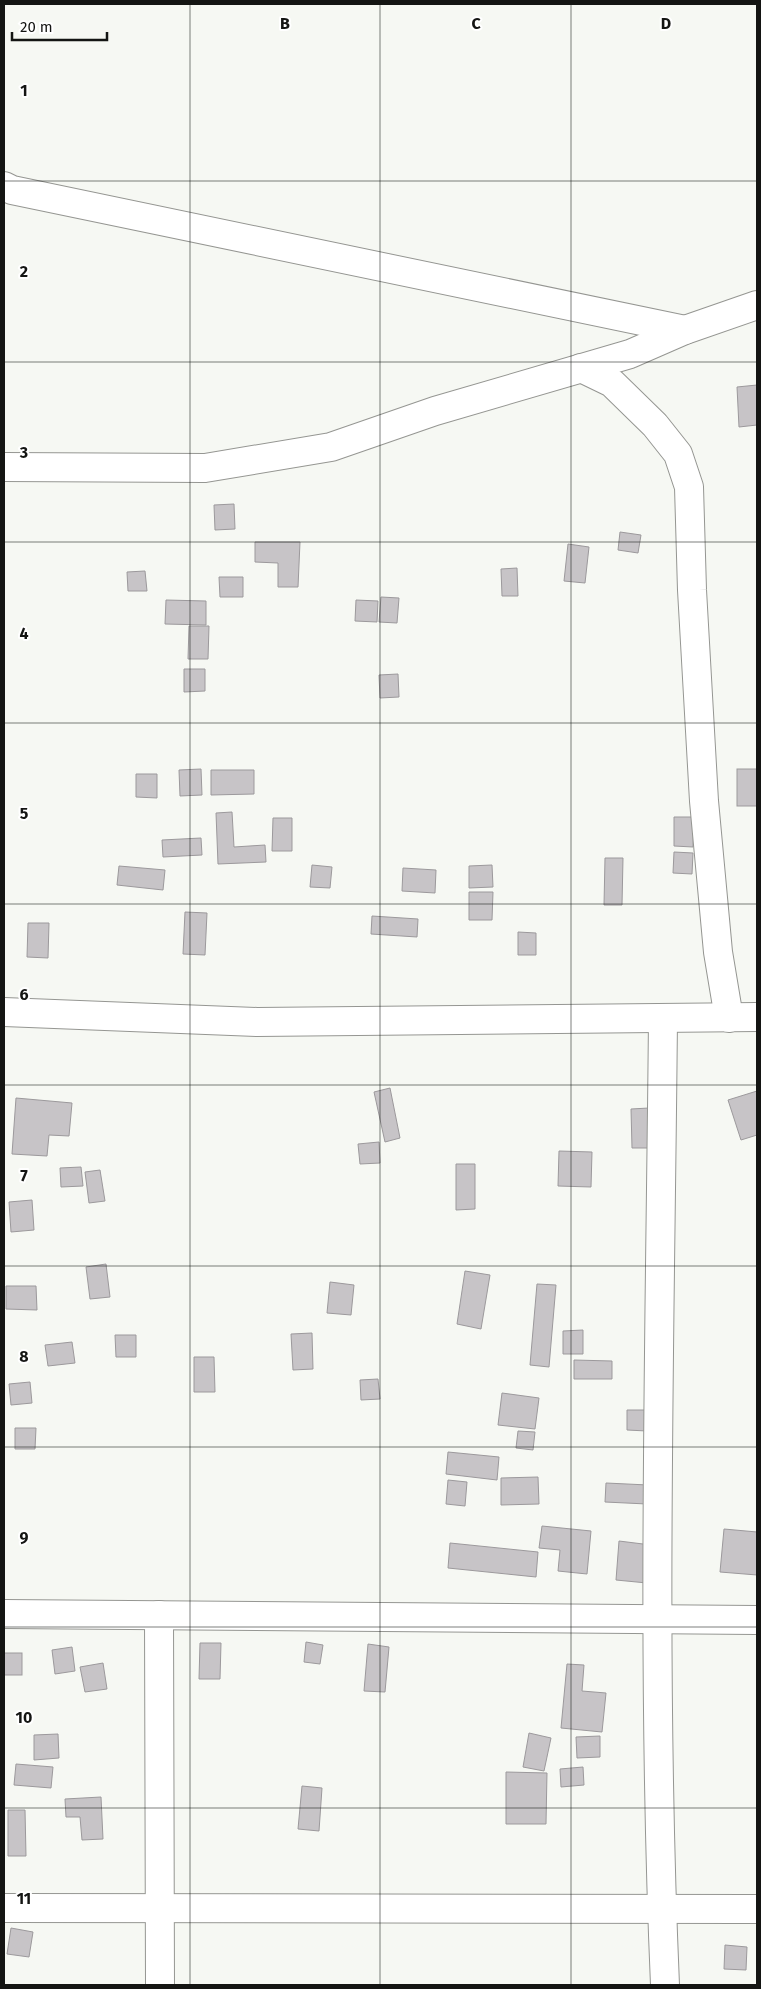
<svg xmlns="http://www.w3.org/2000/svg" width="761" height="1989" viewBox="0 0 761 1989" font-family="'Fira Sans',sans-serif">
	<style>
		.building { fill: #c7c4c7; stroke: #9c999c }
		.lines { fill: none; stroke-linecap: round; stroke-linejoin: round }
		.street-casing { stroke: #959692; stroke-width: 30 }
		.secondary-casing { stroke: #959692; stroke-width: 30 }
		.street { stroke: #fff; stroke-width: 28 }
		.secondary { stroke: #fff; stroke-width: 28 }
		.grid { fill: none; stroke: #141513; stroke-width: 1; stroke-opacity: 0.55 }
		.grid-label { font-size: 16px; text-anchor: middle; font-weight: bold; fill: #141513; stroke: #fff; stroke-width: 4; stroke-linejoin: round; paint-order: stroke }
	</style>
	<rect width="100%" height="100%" fill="#f6f8f3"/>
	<g class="building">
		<path d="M 757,385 L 757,425 L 739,427 L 737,387 Z"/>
		<path d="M 234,504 L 235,529 L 215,530 L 214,505 Z"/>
		<path d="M 620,532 L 641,535 L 638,553 L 618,550 Z"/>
		<path d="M 255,542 L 300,542 L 298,587 L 278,587 L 278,563 L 255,562 Z"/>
		<path d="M 568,544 L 589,547 L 585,583 L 564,581 Z"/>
		<path d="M 517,568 L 518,596 L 502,596 L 501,569 Z"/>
		<path d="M 145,571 L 147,591 L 128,591 L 127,572 Z"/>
		<path d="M 219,577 L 243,577 L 243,597 L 220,597 Z"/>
		<path d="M 381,597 L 399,598 L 397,623 L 379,622 Z"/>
		<path d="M 166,600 L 206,601 L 206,625 L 165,624 Z"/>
		<path d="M 356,600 L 378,601 L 377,622 L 355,621 Z"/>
		<path d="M 189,626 L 209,626 L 208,659 L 188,659 Z"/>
		<path d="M 184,669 L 205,669 L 205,691 L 184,692 Z"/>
		<path d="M 398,674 L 399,697 L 380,698 L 379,675 Z"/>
		<path d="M 201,769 L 202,795 L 180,796 L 179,770 Z"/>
		<rect x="737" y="769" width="20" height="37"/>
		<path d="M 211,770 L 254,770 L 254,794 L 211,795 Z"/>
		<path d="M 136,774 L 157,774 L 157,798 L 136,797 Z"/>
		<path d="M 232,812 L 234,847 L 265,845 L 266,862 L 218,864 L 216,813 Z"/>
		<path d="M 674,817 L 694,817 L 693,847 L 674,846 Z"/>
		<path d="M 273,818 L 292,818 L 292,851 L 272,851 Z"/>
		<path d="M 201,838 L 202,855 L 163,857 L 162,840 Z"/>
		<path d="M 674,852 L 693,853 L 692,874 L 673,873 Z"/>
		<path d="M 605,858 L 623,858 L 622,905 L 604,905 Z"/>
		<path d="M 312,865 L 332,867 L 330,888 L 310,887 Z"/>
		<path d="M 492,865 L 493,887 L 469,888 L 469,866 Z"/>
		<path d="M 119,866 L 165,870 L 163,890 L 117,885 Z"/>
		<path d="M 403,868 L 436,870 L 435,893 L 402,891 Z"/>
		<path d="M 469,892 L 493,892 L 492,920 L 469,920 Z"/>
		<path d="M 185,912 L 207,913 L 205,955 L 183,954 Z"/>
		<path d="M 372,916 L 418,919 L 417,937 L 371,934 Z"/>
		<path d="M 28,923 L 49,923 L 48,958 L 27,957 Z"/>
		<path d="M 518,932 L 536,933 L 536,955 L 518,955 Z"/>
		<path d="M 390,1088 L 400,1138 L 385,1142 L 374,1092 Z"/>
		<path d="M 757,1091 L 757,1135 L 741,1140 L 728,1100 Z"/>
		<path d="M 16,1098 L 72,1103 L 69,1136 L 49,1135 L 47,1156 L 12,1154 Z"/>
		<path d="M 649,1108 L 650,1148 L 632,1148 L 631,1109 Z"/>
		<path d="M 379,1142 L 380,1163 L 360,1164 L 358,1144 Z"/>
		<path d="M 559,1151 L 592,1152 L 591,1187 L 558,1186 Z"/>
		<path d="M 456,1164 L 475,1164 L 475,1209 L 456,1210 Z"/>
		<path d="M 81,1167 L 83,1186 L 61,1187 L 60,1168 Z"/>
		<path d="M 100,1170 L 105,1201 L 89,1203 L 85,1172 Z"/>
		<path d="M 32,1200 L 34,1230 L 11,1232 L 9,1202 Z"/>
		<path d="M 106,1264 L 110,1297 L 90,1299 L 86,1267 Z"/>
		<path d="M 465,1271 L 490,1275 L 481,1329 L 457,1324 Z"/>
		<path d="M 330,1282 L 354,1285 L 351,1315 L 327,1313 Z"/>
		<path d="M 537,1284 L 556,1285 L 549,1367 L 530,1365 Z"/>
		<path d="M 6,1286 L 36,1286 L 37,1310 L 6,1309 Z"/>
		<path d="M 583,1330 L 583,1354 L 563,1354 L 563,1331 Z"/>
		<path d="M 312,1333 L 313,1369 L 293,1370 L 291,1334 Z"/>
		<path d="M 115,1335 L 136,1335 L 136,1357 L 116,1357 Z"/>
		<path d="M 72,1342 L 75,1363 L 48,1366 L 45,1345 Z"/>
		<path d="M 194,1357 L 214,1357 L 215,1392 L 194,1392 Z"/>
		<path d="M 574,1360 L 612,1361 L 612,1379 L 574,1379 Z"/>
		<path d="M 378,1379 L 380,1399 L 361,1400 L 360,1380 Z"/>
		<path d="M 30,1382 L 32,1403 L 11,1405 L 9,1384 Z"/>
		<path d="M 502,1393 L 539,1398 L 535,1429 L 498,1425 Z"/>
		<path d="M 627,1410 L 647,1410 L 647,1431 L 627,1430 Z"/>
		<path d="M 15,1428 L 36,1428 L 35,1449 L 15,1449 Z"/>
		<path d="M 518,1431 L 535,1432 L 533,1450 L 516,1448 Z"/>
		<path d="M 448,1452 L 499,1457 L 497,1480 L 446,1474 Z"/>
		<path d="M 538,1477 L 539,1504 L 501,1505 L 501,1478 Z"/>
		<path d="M 448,1480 L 467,1482 L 465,1506 L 446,1504 Z"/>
		<path d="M 606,1483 L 648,1485 L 647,1504 L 605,1502 Z"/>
		<path d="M 542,1526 L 591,1531 L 587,1574 L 558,1571 L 560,1550 L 539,1548 Z"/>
		<path d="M 724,1529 L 757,1532 L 757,1575 L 720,1572 Z"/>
		<path d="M 619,1541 L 651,1545 L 647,1583 L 616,1580 Z"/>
		<path d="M 450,1543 L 538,1552 L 536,1577 L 448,1568 Z"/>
		<path d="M 306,1642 L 323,1645 L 320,1664 L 304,1662 Z"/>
		<path d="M 200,1643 L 221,1643 L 220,1679 L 199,1679 Z"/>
		<path d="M 368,1644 L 389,1647 L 385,1692 L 364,1691 Z"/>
		<path d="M 72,1647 L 75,1671 L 55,1674 L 52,1650 Z"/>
		<rect x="4" y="1653" width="18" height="22"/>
		<path d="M 103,1663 L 107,1689 L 85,1692 L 80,1667 Z"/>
		<path d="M 567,1664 L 584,1665 L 582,1691 L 606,1693 L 602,1732 L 561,1728 Z"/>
		<path d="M 529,1733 L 551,1738 L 544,1771 L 523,1767 Z"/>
		<path d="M 58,1734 L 59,1758 L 34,1760 L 34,1735 Z"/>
		<path d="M 600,1736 L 600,1757 L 577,1758 L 576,1737 Z"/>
		<path d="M 16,1764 L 53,1767 L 51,1788 L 14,1785 Z"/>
		<path d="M 583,1767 L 584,1785 L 561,1787 L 560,1769 Z"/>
		<path d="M 506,1772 L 547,1773 L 546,1824 L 506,1824 Z"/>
		<path d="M 302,1786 L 322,1788 L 319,1831 L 298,1829 Z"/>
		<path d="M 101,1797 L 103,1839 L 82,1840 L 80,1817 L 66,1817 L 65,1799 Z"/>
		<path d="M 8,1810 L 25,1810 L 26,1856 L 8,1856 Z"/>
		<path d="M 11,1928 L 33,1932 L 29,1957 L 7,1954 Z"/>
		<path d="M 725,1945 L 747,1947 L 746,1970 L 724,1969 Z"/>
	</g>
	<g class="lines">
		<defs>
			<g id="street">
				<path d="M 4,186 L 12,190 L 685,330"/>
				<path d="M 581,368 L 612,383 L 655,425 L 678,454 L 689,487 L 692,590 L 704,801 L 718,952 L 729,1018"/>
				<path d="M 4,467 L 205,468 L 331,447 L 435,411 L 630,354 L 685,330 L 757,305"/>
				<path d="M 663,1018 C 660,1341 651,1663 665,1985"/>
				<path d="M 4,1614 L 757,1620"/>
				<path d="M 159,1615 L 160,1985"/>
				<path d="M 4,1908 L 757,1909"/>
			</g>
			<path id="secondary" d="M 4,1012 L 257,1022 L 757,1017"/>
		</defs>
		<use href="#street" class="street-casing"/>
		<use href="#secondary" class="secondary-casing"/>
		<use href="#street" class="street"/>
		<use href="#secondary" class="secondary"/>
	</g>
	<path class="grid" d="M 190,4 L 190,1985M 380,4 L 380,1985M 571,4 L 571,1985M 4,181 L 757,181M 4,362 L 757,362M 4,542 L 757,542M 4,723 L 757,723M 4,904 L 757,904M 4,1085 L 757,1085M 4,1266 L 757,1266M 4,1447 L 757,1447M 4,1627 L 757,1627M 4,1808 L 757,1808"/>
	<g class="grid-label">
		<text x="285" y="29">B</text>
		<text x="476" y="29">C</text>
		<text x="666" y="29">D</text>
		<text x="24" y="96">1</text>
		<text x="24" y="277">2</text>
		<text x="24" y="458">3</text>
		<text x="24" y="639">4</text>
		<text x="24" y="819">5</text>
		<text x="24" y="1000">6</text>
		<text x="24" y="1181">7</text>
		<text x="24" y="1362">8</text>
		<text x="24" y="1543">9</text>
		<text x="24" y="1723">10</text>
		<text x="24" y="1904">11</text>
	</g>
	<rect width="761" height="1989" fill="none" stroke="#141513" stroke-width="10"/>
	<path d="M12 32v8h95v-8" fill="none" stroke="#141513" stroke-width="2.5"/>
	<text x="20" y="32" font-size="15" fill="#141513" stroke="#ffffff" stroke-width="4" paint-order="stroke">20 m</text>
</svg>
